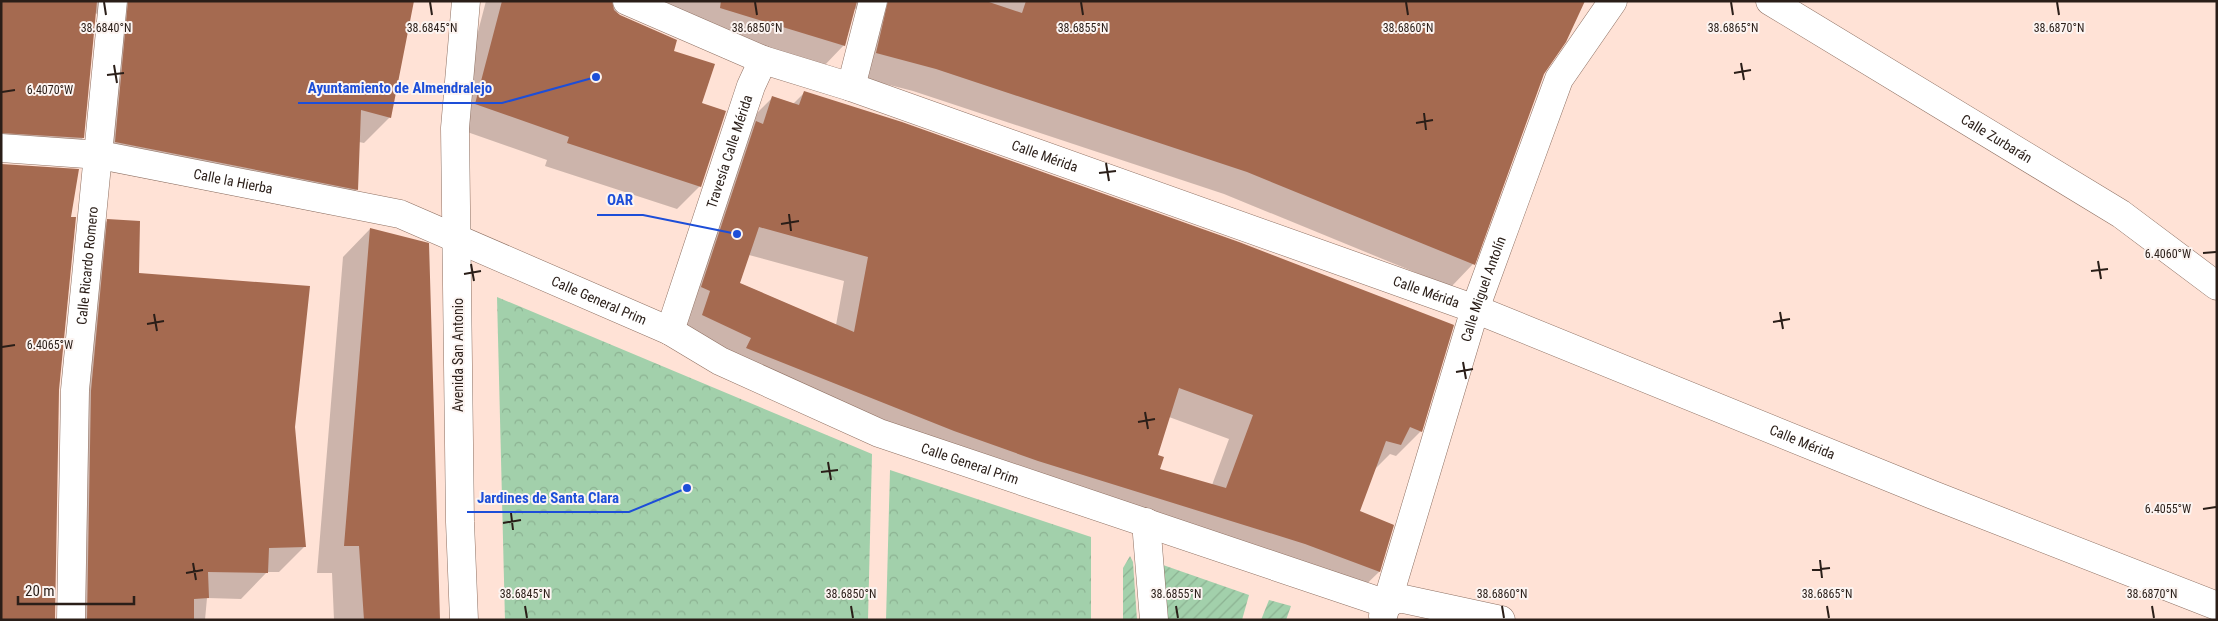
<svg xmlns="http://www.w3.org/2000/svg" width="2218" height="621" viewBox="0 0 2218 621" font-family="'Roboto Condensed',sans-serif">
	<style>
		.park { fill: url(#park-crowns) }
		.garden { fill: url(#garden-furrows) }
		.shadow { fill: #0003; fill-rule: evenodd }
		.building { fill: #a56a50; fill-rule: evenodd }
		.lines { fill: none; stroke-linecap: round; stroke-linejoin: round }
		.minor-casing { stroke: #8e7062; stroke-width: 29 }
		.minor { stroke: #fff; stroke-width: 28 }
		.ticks { fill: none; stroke: #2a1e18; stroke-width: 2 }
		.labels { text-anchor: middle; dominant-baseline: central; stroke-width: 4; stroke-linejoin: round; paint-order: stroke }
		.street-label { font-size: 14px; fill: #2a1e18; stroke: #fcf4f1 }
		.ticks-label { font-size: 12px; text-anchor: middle; fill: #2a1e18; stroke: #fcf4f1; stroke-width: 4; stroke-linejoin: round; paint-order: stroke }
		.leader { fill: none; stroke: #1d4ed8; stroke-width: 2 }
		.callout-dot { fill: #1d4ed8; stroke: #fcf4f1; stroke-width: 2 }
		.callout-label { font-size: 15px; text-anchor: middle; font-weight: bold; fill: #1d4ed8; stroke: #fcf4f1; stroke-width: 4; stroke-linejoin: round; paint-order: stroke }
	</style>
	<defs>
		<pattern id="park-crowns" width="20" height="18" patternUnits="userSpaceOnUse" patternTransform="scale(1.25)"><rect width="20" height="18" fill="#a2d0ab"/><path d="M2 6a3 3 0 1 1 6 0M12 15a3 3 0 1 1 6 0" fill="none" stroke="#8cb292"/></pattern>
		<pattern id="garden-furrows" width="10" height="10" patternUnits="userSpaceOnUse" patternTransform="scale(1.25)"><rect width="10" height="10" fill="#a2d0ab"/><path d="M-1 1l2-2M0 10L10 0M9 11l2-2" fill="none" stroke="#8cb292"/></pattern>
	</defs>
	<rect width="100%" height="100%" fill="#ffe2d6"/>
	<g class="park">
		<path d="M 497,297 L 872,454 L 868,620 L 505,620 Z"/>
		<path d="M 890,470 L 1091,537 L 1091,620 L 886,620 Z"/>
	</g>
	<g class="garden">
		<path d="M 1130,556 L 1133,562 L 1137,620 L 1123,620 L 1123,568 Z"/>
		<path d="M 1163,565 L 1249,595 L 1242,620 L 1167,620 Z"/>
		<path d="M 1269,600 L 1291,606 L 1286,620 L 1261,620 Z"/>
	</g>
	<g class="shadow">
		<path d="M 1,1 L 413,1 L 390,117 L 364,143 L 359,142 L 357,189 L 331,215 L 90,168 L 102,20 L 95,12 L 83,138 L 57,164 L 1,160 Z"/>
		<path d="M 486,1 L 1583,1 L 1543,73 L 1473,264 L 1451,287 L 1224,194 L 913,91 L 854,76 L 862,13 L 854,8 L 844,45 L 822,68 L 666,27 L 662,31 L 614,11 L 672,52 L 700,104 L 700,186 L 677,209 L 545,166 L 547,160 L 453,127 Z"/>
		<path d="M 804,93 L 1421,431 L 1396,456 L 1390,454 L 1375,469 L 1358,512 L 1393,525 L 1379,572 L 1354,596 L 1013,486 L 678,340 L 748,122 L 772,98 L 793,104 ZM 749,255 L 844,281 L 836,325 L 739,283 ZM 1169,417 L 1229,439 L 1212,485 L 1159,470 L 1157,456 Z"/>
		<path d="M 108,220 L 137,274 L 294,427 L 305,546 L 279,572 L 267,572 L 241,599 L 207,598 L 205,620 L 62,620 L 82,246 Z"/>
		<path d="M 370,229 L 437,620 L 334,620 L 332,573 L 317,573 L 343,257 Z"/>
	</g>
	<g class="building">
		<path d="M 1,1 L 97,1 L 84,138 L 1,133 Z"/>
		<path d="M 128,1 L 414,1 L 391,118 L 361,110 L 358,190 L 115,142 Z"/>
		<path d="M 502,1 L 612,1 L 614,10 L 620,15 L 677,40 L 674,51 L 715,64 L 702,103 L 726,111 L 701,187 L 567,143 L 569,137 L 475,104 Z"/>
		<path d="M 721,1 L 857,1 L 845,46 L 720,8 Z"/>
		<path d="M 888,1 L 986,1 L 1022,13 L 1026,1 L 1585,1 L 1566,42 L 1544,74 L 1475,265 L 1247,172 L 936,69 L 876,53 Z"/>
		<path d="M 804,91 L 902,122 L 1239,242 L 1454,325 L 1422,432 L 1410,427 L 1401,445 L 1386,441 L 1360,511 L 1394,525 L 1380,572 L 1305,544 L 1038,461 L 954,431 L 746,348 L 751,338 L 702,315 L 710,291 L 701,287 L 756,121 L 763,124 L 772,96 L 799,105 ZM 759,227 L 868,257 L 854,332 L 740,283 ZM 1179,388 L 1253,415 L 1226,488 L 1160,469 L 1164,457 L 1158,455 Z"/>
		<path d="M 1,164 L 79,169 L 71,217 L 76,217 L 59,390 L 55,620 L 1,620 Z"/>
		<path d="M 107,219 L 140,221 L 139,273 L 310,286 L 295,427 L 306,547 L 269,548 L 268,573 L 208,572 L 209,598 L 194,599 L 194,620 L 87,620 L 91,391 Z"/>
		<path d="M 370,228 L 429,243 L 440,620 L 364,620 L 359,546 L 344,546 Z"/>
	</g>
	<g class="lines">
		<defs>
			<g id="minor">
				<path id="s1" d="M 627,1 L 763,60 L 851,87 L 1475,309 L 1933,495 L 2217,606"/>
				<path id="s2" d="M 1770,1 L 2121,214 L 2217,286"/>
				<path d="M 851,87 L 873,1"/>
				<path id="s3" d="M 1,148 L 100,155 L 400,214 L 670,331 L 720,361 L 879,433 L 1387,604 L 1399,598 L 1501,620"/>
				<path id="s4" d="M 670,331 L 751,86 L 763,60"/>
				<path d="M 1146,522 L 1154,620"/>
				<path id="s5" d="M 1383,616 L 1475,309 L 1559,79 L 1613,1"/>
				<path id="s6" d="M 71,620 L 75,390 L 113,1"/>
				<path d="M 464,620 L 460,522 L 455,128 L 466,1"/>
			</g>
		</defs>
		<use href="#minor" class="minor-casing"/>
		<use href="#minor" class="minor"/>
	</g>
	<path class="ticks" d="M 104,2 L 106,15M 430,2 L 432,15M 755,2 L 757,15M 1081,2 L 1083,15M 1406,2 L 1408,15M 1731,2 L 1733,15M 2057,2 L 2059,15M 1741,63 L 1744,80M 114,65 L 117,83M 1734,73 L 1751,70M 107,75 L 124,73M 2,92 L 15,90M 1424,113 L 1426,130M 1416,123 L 1433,120M 1106,163 L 1109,181M 1099,173 L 1116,171M 789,214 L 791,231M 781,224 L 799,221M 2203,253 L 2216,252M 2098,261 L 2101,279M 471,264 L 474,281M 2091,271 L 2108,269M 464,274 L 481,271M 1780,312 L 1783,329M 154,314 L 157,331M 1773,322 L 1790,319M 147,324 L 164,321M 2,347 L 15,345M 1463,362 L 1466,379M 1456,372 L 1473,369M 1145,412 L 1148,429M 1138,422 L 1155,419M 828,462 L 831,480M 821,472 L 838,470M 2203,509 L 2216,507M 511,513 L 513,530M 503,523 L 521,520M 1820,560 L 1822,578M 193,563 L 196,580M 1812,570 L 1830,568M 186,573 L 203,570M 525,606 L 527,618M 851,606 L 853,618M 1176,606 L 1178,618M 1502,606 L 1504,618M 1827,606 L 1829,618M 2152,606 L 2154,618"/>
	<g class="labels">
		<g class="street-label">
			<text stroke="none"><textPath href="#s2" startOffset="265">Calle Zurbarán</textPath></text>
			<text stroke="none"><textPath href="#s4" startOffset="189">Travesía Calle Mérida</textPath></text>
			<text stroke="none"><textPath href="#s1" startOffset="446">Calle Mérida</textPath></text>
			<text stroke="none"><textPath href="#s3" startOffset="235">Calle la Hierba</textPath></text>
			<text stroke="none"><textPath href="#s6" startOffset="355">Calle Ricardo Romero</textPath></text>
			<text stroke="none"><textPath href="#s5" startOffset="342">Calle Miguel Antolín</textPath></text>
			<text stroke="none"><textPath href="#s1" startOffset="851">Calle Mérida</textPath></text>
			<text stroke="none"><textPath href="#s3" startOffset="622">Calle General Prim</textPath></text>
			<text transform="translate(458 355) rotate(-90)">Avenida San Antonio</text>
			<text stroke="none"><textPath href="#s1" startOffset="1256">Calle Mérida</textPath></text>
			<text stroke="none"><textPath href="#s3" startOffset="1028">Calle General Prim</textPath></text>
		</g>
	</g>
	<g class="ticks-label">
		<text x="106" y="32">38.6840°N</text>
		<text x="432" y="32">38.6845°N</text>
		<text x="757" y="32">38.6850°N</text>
		<text x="1083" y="32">38.6855°N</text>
		<text x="1408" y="32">38.6860°N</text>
		<text x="1733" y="32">38.6865°N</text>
		<text x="2059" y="32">38.6870°N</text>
		<text x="50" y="94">6.4070°W</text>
		<text x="2168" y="258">6.4060°W</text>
		<text x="50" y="349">6.4065°W</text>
		<text x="2168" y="513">6.4055°W</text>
		<text x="525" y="598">38.6845°N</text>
		<text x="851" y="598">38.6850°N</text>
		<text x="1176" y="598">38.6855°N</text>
		<text x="1502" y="598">38.6860°N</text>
		<text x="1827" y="598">38.6865°N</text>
		<text x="2152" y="598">38.6870°N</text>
	</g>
	<path class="leader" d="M596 77L502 103H298M737 234L643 215H597M687 488L629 512H467"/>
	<g class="callout-dot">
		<circle cx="596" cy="77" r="5"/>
		<circle cx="737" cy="234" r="5"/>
		<circle cx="687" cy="488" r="5"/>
	</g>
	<g class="callout-label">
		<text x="400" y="93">Ayuntamiento de Almendralejo</text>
		<text x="620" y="205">OAR</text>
		<text x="548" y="503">Jardines de Santa Clara</text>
	</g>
	<rect width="2218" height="621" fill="none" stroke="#2a1e18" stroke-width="5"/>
	<path d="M18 596v8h116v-8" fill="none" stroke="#2a1e18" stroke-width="2.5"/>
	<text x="25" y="596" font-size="15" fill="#2a1e18" stroke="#fcf4f1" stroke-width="4" paint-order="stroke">20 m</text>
</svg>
